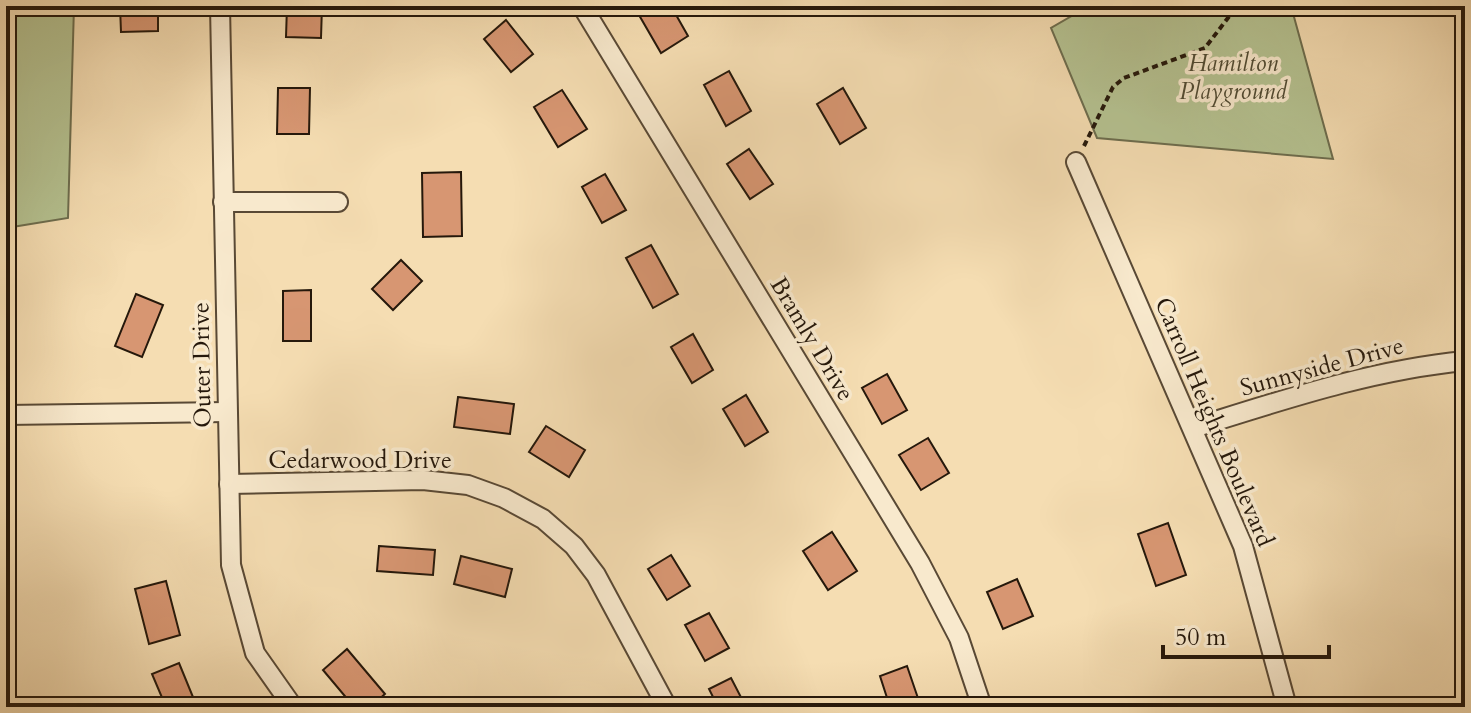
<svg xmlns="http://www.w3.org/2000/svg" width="1471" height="713" viewBox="0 0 1471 713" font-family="Cardo,serif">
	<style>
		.green { fill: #b5c291; stroke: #6d6d4e; stroke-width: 2 }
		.building { fill: #d79672; stroke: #25180b; stroke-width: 2 }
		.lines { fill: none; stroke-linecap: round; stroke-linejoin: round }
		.minor-casing { stroke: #594935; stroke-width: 22 }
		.path { stroke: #25180b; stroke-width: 4; stroke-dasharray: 6 4; stroke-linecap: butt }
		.minor { stroke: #f8e9cd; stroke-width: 18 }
		.labels { text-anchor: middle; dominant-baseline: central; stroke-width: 7; stroke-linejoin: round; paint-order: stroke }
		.park-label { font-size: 24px; font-style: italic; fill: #504b33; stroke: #f8e9cd }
		.street-label { font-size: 24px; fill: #25180b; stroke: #f8e9cd }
	</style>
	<rect width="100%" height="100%" fill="#f5ddb2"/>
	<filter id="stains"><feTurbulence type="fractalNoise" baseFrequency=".0025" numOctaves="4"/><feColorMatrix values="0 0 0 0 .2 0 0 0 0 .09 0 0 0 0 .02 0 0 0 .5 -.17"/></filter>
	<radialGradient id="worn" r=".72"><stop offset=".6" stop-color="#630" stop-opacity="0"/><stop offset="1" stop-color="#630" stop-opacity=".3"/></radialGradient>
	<g class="green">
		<path d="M 26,6 L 74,6 L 68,218 L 6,228 L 13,104 L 6,104 L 6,11 Z"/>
		<path d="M 1089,6 L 1291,6 L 1333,159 L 1097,138 L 1051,28 Z"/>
	</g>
	<g class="building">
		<path d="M 120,6 L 158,6 L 158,31 L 121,32 Z"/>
		<path d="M 287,6 L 322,6 L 321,38 L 286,37 Z"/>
		<path d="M 654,6 L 671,6 L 688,36 L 661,53 L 639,15 Z"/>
		<path d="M 506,20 L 533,54 L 511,72 L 484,39 Z"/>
		<path d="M 729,71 L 751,111 L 726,126 L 704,85 Z"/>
		<path d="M 278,88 L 310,88 L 309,134 L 277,134 Z"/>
		<path d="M 843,88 L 866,128 L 840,144 L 817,104 Z"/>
		<path d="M 562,90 L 587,129 L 558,147 L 534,107 Z"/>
		<path d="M 749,149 L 773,184 L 750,199 L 727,164 Z"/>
		<path d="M 461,172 L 462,236 L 423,237 L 422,173 Z"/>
		<path d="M 605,174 L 626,210 L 602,223 L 582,187 Z"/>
		<path d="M 651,245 L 678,294 L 653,308 L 626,258 Z"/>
		<path d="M 401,260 L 422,281 L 393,310 L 372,289 Z"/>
		<path d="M 311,290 L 311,341 L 283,341 L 283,291 Z"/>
		<path d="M 136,294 L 163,305 L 142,357 L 115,346 Z"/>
		<path d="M 693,334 L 713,370 L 692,383 L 671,347 Z"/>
		<path d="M 887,374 L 907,410 L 882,424 L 862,388 Z"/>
		<path d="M 746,395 L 768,432 L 745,446 L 723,409 Z"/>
		<path d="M 458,397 L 514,404 L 510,434 L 454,427 Z"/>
		<path d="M 546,426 L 585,450 L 569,477 L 529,452 Z"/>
		<path d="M 928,438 L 949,473 L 921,490 L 899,455 Z"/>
		<path d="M 1168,523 L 1186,575 L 1156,586 L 1138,534 Z"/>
		<path d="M 832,532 L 857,571 L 828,590 L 803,551 Z"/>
		<path d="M 379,546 L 435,550 L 433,575 L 377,571 Z"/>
		<path d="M 671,555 L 690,586 L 667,600 L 648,569 Z"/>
		<path d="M 461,556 L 512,569 L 505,597 L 454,584 Z"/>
		<path d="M 1017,579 L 1033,616 L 1003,629 L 987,592 Z"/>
		<path d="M 166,581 L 180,635 L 149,644 L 135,589 Z"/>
		<path d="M 709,613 L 729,648 L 705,661 L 685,625 Z"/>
		<path d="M 347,649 L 385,694 L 370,707 L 354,707 L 323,670 Z"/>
		<path d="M 179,663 L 195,702 L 182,707 L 166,707 L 152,674 Z"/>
		<path d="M 907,666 L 921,707 L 890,707 L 880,676 Z"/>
		<path d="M 731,678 L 746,707 L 718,707 L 709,689 Z"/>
	</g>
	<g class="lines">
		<defs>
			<g id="minor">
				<path d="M 220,6 L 231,565 L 255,653 L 293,707"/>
				<path d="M 582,6 L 920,563 L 959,638 L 982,707"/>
				<path d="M 1076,162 L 1243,546 L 1287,707"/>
				<path d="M 223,202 L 338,202"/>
				<path d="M 6,415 L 227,412"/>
				<path d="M 1193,428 C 1283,400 1371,370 1465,361"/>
				<path d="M 229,484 L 423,480 L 468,485 L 504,498 L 543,519 L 574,546 L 596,575 L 667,707"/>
			</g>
		</defs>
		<use href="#minor" class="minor-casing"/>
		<path class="path" d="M 1084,146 L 1113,87 L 1124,78 L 1205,48 L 1237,6"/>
		<use href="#minor" class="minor"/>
	</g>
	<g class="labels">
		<g class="park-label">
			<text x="1233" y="63">Hamilton<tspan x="1233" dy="28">Playground</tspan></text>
		</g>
		<g class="street-label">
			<text transform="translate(812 339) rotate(59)">Bramly Drive</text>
			<text transform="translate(202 365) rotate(-91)">Outer Drive</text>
			<text transform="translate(1322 367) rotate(-15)">Sunnyside Drive</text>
			<text transform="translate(1214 422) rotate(67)">Carroll Heights Boulevard</text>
			<text x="360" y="460">Cedarwood Drive</text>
		</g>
	</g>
	<rect width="1471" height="713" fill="none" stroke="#f5ddb2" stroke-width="32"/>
	<rect x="8" y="8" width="1455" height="697" fill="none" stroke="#25180b" stroke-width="4"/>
	<rect x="16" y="16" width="1439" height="681" fill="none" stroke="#25180b" stroke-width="2"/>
	<path d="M1163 645v12h166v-12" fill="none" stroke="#25180b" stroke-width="4"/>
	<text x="1175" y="645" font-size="24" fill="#25180b" stroke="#f8e9cd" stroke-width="6" paint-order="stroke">50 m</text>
	<rect width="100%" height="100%" filter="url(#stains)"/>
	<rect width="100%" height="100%" fill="url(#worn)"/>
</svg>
